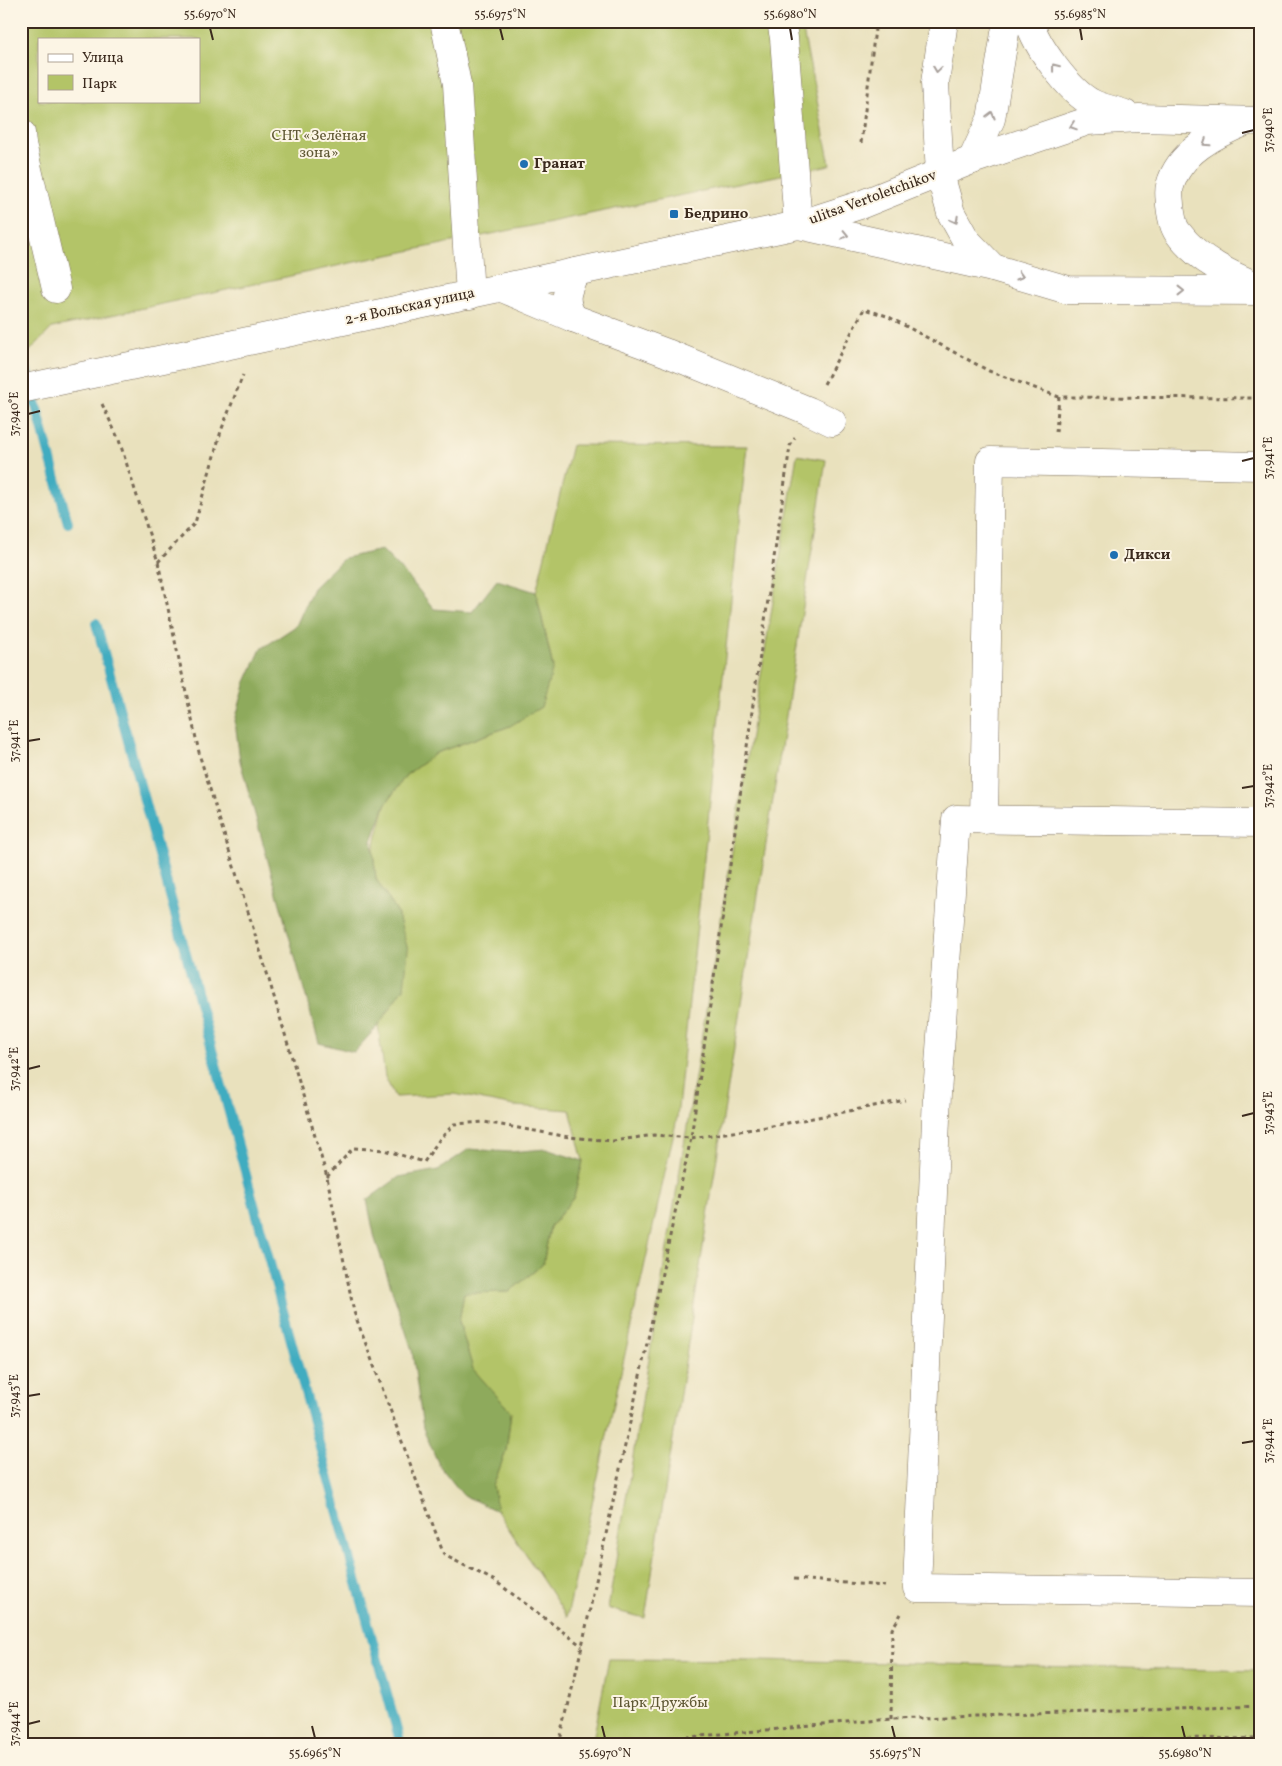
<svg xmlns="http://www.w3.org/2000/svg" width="1282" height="1766" viewBox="0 0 1282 1766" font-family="Vollkorn,serif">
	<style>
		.green { fill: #b3c467; stroke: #777742; fill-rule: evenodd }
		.forest { fill: #8eaa5c; stroke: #646a3d }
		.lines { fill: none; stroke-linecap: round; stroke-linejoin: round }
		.stream { stroke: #41acc0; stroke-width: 10 }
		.minor-casing { stroke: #786a56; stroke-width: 29 }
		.major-casing { stroke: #786a56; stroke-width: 29 }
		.path { stroke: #786a56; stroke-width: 3; stroke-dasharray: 4 4; stroke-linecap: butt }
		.minor { stroke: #fff; stroke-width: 28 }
		.major { stroke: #fff; stroke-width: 28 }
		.oneway { stroke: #a79f9a }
		.ticks { fill: none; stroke: #3b2a1e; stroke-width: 2 }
		.poi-dot { fill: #1f6fb2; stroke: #fcf5e5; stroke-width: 2 }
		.labels { text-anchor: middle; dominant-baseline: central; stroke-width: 4; stroke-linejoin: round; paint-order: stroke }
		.park-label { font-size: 15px; fill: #5f5834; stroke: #fcf5e5 }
		.poi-label { font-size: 15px; font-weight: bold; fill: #3b2a1e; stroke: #fcf5e5; text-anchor: start }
		.street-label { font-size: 15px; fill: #3b2a1e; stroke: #fcf5e5 }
		.neatline { fill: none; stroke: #3b2a1e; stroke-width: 2 }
		.ticks-label { font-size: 12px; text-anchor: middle; fill: #3b2a1e }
	</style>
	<rect width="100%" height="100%" fill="#fcf5e5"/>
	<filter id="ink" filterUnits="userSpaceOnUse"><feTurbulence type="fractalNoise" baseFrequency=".02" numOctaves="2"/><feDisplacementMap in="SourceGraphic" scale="10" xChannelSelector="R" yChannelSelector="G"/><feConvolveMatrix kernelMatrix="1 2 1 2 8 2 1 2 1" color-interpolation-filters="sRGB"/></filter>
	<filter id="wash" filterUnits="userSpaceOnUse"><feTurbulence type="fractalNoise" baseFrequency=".0096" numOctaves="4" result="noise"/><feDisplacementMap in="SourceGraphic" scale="20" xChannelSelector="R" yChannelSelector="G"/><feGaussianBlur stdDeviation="1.12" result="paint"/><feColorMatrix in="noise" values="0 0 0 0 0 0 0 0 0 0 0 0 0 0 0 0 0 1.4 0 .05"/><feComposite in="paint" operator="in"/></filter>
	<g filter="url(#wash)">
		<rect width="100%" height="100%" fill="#e9e1bd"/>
		<g class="green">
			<path d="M 21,21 L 801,21 L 830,165 L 364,260 L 52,328 L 21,360 ZM 39,39 L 199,39 L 199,101 L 39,101 Z"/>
			<path d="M 572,445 L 747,446 L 677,1118 L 567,1617 L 497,1511 L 493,1486 L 506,1451 L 511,1412 L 473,1370 L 459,1322 L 464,1292 L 509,1292 L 543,1264 L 550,1227 L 574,1197 L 583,1161 L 570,1110 L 514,1106 L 454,1094 L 395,1097 L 385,1077 L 378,1026 L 404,988 L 397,912 L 376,879 L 373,851 L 385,805 L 406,775 L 436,753 L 510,726 L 553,667 L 536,592 Z"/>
			<path d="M 797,455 L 826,460 L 645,1618 L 608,1609 Z"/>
			<path d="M 609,1659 L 758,1660 L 1261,1671 L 1261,1745 L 592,1745 Z"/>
		</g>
		<g class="forest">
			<path d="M 382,550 L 409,578 L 434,609 L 472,612 L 497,580 L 536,592 L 553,668 L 541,707 L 510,726 L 436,753 L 406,775 L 385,805 L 372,841 L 376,879 L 397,912 L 408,950 L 404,988 L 378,1026 L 354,1052 L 319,1043 L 240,761 L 235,721 L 245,684 L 261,649 L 296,626 L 313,588 L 344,558 Z"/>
			<path d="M 469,1149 L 509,1152 L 546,1149 L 583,1161 L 574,1197 L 550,1227 L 543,1264 L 509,1292 L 464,1293 L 459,1322 L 473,1369 L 511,1412 L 506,1451 L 493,1486 L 497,1511 L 463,1495 L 439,1465 L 423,1428 L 412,1350 L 375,1239 L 367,1200 L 399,1177 L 438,1170 Z"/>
		</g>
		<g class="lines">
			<g class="stream">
				<path d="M 21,350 L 68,523"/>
				<path d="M 96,623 L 401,1745"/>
			</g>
		</g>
	</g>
	<g filter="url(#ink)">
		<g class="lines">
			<defs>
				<g id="minor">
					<path d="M 444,21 L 457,84 L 470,295"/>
					<path d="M 781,21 L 784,38 L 798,225"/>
					<path d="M 21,133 L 22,144 L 56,289"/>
					<path d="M 502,288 L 573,318 L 667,353 L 809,411 L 832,422"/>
					<path d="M 573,318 C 562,298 567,292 575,272"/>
					<path d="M 984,820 L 990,461 L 1261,466"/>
					<path d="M 1261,823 L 956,819 L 937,1094 L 917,1588 L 1261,1593"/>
				</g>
				<g id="major">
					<path d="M 944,21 L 935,83 L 940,174 L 951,213 L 966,240 L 993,268"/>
					<path d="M 1029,21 C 1036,46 1069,91 1092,103 C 1102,108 1115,110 1125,114"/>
					<path d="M 1245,122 C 1215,134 1179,152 1170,186 C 1168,192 1170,200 1170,205 C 1171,214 1173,228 1179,234 C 1198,260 1232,276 1261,288"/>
					<path d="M 972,160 L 991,119 L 1007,21"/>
					<path d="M 799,225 L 993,268 L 1068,290 L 1261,291"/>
					<path d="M 21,389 L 798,225 L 860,205 L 972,160 L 1088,121 L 1139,118 L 1261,121"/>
				</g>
			</defs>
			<use href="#minor" class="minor-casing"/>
			<use href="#major" class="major-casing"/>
			<g class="path">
				<path d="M 861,143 L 876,21"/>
				<path d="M 824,384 L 864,309 L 887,316 L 989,371 L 1059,397 L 1261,398"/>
				<path d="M 102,404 L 119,440 L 158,562 L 200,757 L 267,973 L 327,1177 L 354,1312 L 444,1555 L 495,1581 L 582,1646"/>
				<path d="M 1056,432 L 1059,397"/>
				<path d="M 158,562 L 195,523 L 221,431 L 243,375"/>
				<path d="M 327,1177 L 353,1148 L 384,1150 L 424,1162 L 439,1140 L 454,1124 L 484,1122 L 569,1137 L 613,1141 L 654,1135 L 691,1138 L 767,1127 L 905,1100"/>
				<path d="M 794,1579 L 885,1586"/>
				<path d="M 891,1719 L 892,1629 L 901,1614"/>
				<path d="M 559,1745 L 582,1646 L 691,1138 L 790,446 L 795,438"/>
				<path d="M 656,1745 L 666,1739 L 891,1719 L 1261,1706"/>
				<path d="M 1067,1745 L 1175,1738 L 1261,1739"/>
			</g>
			<use href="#minor" class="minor"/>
			<use href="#major" class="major"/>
		</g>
		<defs><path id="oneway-chevron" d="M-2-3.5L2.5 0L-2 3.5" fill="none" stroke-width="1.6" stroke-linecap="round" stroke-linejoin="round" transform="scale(1.25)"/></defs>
		<g class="oneway">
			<use href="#oneway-chevron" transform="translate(1055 67) rotate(-128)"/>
			<use href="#oneway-chevron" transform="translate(937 69) rotate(98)"/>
			<use href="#oneway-chevron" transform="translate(991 115) rotate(-76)"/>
			<use href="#oneway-chevron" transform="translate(1073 126) rotate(161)"/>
			<use href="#oneway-chevron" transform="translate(1206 143) rotate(147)"/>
			<use href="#oneway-chevron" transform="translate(955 220) rotate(62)"/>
			<use href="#oneway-chevron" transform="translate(845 235) rotate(13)"/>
			<use href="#oneway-chevron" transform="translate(1020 276) rotate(16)"/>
			<use href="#oneway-chevron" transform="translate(1181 291)"/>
		</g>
	</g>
	<path class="ticks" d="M 210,28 L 213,40M 500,28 L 503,40M 790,28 L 792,40M 1080,28 L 1082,40M 1242,133 L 1254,130M 28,414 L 40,411M 1242,461 L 1254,458M 28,741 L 40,739M 1242,788 L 1254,786M 28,1069 L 40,1066M 1242,1116 L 1254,1113M 28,1396 L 40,1394M 1242,1443 L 1254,1441M 28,1724 L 40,1721M 312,1726 L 315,1738M 602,1726 L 605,1738M 892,1726 L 895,1738M 1182,1726 L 1185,1738"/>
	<g class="poi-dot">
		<circle cx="524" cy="164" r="5"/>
		<rect x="669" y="209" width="10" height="10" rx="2.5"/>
		<circle cx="1114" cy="555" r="5"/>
	</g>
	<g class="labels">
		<g class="park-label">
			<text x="319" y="136">СНТ «Зелёная<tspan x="319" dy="17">зона»</tspan></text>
			<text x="660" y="1703">Парк Дружбы</text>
		</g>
		<g class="poi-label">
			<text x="534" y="164">Гранат</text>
			<text x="684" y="214">Бедрино</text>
			<text x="1124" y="555">Дикси</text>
		</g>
		<g class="street-label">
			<text transform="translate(873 198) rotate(-20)">ulitsa Vertoletchikov</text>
			<text transform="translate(410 307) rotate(-12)">2-я Вольская улица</text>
		</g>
	</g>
	<rect width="1282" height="1766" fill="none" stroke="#fcf5e5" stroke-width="55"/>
	<rect x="38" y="38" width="162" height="65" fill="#fcf5e5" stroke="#afa495"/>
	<rect x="48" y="54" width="25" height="8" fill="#ffffff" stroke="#afa495"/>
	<text x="82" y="62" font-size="15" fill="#3b2a1e">Улица</text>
	<rect x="48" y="75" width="25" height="15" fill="#b3c467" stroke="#afa495"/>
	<text x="82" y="88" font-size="15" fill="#3b2a1e">Парк</text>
	<rect x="28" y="28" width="1226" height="1710" class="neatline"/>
	<g class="ticks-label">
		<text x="210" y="18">55.6970°N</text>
		<text x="500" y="18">55.6975°N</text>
		<text x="790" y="18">55.6980°N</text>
		<text x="1080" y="18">55.6985°N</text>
		<text transform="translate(1268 130) rotate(-90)" y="4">37.940°E</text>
		<text transform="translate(14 414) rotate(-90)" y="4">37.940°E</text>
		<text transform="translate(1268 458) rotate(-90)" y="4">37.941°E</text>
		<text transform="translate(14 741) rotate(-90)" y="4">37.941°E</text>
		<text transform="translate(1268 786) rotate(-90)" y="4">37.942°E</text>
		<text transform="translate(14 1069) rotate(-90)" y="4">37.942°E</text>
		<text transform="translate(1268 1113) rotate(-90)" y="4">37.943°E</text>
		<text transform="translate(14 1396) rotate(-90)" y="4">37.943°E</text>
		<text transform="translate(1268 1441) rotate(-90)" y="4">37.944°E</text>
		<text transform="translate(14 1724) rotate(-90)" y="4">37.944°E</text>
		<text x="315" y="1757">55.6965°N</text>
		<text x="605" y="1757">55.6970°N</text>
		<text x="895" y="1757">55.6975°N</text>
		<text x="1185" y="1757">55.6980°N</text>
	</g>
</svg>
